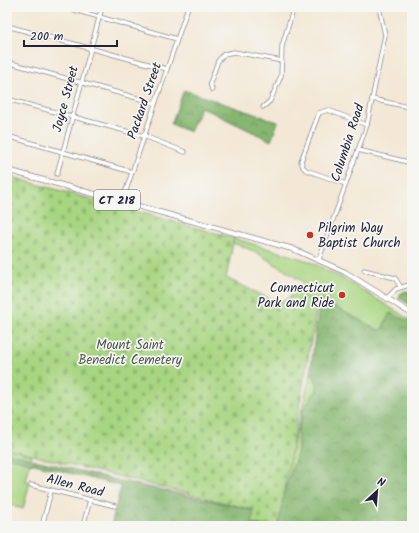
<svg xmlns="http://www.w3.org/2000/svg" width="419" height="533" viewBox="0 0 419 533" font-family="Kalam,sans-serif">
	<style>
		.green { fill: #a8d581; stroke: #657c5e }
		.forest { fill: url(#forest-crowns); stroke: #546c55 }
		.cemetery { fill: url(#cemetery-stones); stroke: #657c5e }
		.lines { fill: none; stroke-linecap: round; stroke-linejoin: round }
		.minor-casing { stroke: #8a8588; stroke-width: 5 }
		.major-casing { stroke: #8a8588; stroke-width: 6 }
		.minor { stroke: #fff; stroke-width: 3.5 }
		.major { stroke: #fff; stroke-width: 4.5 }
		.poi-dot { fill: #c8321e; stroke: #f6f6f2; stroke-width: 1.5 }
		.labels { text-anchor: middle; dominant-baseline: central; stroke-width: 3.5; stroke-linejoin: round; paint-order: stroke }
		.shield { fill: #f6f6f2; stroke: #626272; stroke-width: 1 }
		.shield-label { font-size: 12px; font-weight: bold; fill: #22223b }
		.street-label { font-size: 13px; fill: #22223b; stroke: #f6f6f2 }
		.poi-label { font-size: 13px; fill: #22223b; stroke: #f6f6f2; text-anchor: start }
		.park-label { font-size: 13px; fill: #4a5850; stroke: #f6f6f2 }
	</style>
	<defs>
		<pattern id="forest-crowns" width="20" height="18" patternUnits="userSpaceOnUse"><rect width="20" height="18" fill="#86b66f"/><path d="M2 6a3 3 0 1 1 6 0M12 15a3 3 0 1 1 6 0" fill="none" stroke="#6d945c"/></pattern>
		<pattern id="cemetery-stones" width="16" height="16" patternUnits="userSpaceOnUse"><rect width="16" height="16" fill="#a8d581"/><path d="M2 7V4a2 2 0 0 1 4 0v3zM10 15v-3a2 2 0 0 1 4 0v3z" fill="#90b770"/></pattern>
	</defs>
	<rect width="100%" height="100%" fill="#f6f6f2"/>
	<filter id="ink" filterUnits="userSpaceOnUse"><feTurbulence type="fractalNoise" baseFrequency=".025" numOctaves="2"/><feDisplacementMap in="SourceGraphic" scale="8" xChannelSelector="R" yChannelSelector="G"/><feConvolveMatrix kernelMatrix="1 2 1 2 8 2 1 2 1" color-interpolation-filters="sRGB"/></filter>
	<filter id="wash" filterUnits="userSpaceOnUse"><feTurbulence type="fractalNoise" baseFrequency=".012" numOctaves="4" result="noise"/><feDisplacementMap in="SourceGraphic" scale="16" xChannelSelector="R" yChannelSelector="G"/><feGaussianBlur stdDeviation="0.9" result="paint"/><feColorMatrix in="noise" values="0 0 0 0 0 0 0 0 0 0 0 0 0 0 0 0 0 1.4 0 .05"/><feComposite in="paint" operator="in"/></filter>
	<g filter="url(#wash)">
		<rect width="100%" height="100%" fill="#f3e8d6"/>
		<g class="green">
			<path d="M 230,237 L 309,261 L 346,280 L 412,321 L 412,526 L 273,526 L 327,307 L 299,299 L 303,282 L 256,252 L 228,241 Z"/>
			<path d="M 7,449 L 32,455 L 26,481 L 30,482 L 23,509 L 7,504 Z"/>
		</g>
		<g class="forest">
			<path d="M 184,90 L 278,122 L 271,141 L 201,107 L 190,132 L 171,124 Z"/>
			<path d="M 405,291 L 412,292 L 412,306 L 399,298 L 400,294 Z"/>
			<path d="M 320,299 L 378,330 L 382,329 L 390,313 L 412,323 L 412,526 L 111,526 L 121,486 L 7,457 L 7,453 L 121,481 L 235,506 L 279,518 L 280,505 L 298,451 L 298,429 L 301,420 L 302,411 L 317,390 L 317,383 L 312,374 L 311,366 Z"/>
		</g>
		<path class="cemetery" d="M 7,175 L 29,182 L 234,238 L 226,278 L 268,298 L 284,301 L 298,291 L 317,307 L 278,526 L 264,526 L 252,523 L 254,510 L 7,449 Z"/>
	</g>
	<g filter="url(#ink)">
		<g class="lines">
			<defs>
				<g id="minor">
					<path d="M 64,7 L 177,39"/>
					<path d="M 7,26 L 167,69"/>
					<path d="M 7,62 L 155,103"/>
					<path d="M 212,90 L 210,83 L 218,61 L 224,54 L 234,52 L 282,61"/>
					<path d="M 7,99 L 144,136 L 185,152"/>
					<path d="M 372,99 L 409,107"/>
					<path d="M 263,107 L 270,101 L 281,76 L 282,46 L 294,7"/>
					<path d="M 409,107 L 412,114"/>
					<path d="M 7,136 L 132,172"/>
					<path d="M 358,150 L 412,163"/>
					<path d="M 57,174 L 102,7"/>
					<path d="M 346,184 L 306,170 L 303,167 L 301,161 L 319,113 L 328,110 L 367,125"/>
					<path d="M 122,202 L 188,7"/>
					<path d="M 319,259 L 367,125 L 385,35 L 379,7"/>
					<path d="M 364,270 L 395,278 L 400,286"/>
					<path d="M 387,298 L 396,289 L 412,284"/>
					<path d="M 31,485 L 115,506"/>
					<path d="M 42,526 L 51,491"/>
					<path d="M 83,526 L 90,500"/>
				</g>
				<path id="major" d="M 7,170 L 293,249 L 345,272 L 412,314"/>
			</defs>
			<use href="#minor" class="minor-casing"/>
			<use href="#major" class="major-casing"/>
			<use href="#minor" class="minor"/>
			<use href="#major" class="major"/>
		</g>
	</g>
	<g class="poi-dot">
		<circle cx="310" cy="235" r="4"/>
		<circle cx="342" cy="295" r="4"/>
	</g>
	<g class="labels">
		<rect class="shield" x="94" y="190" width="46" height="20" rx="3"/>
		<g class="shield-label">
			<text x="117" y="200">CT 218</text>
		</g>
		<g class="street-label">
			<text transform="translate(66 99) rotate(-75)">Joyce Street</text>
			<text transform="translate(145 101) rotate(-71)">Packard Street</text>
			<text transform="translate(348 143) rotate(-72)">Columbia Road</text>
			<text transform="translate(75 486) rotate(14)">Allen Road</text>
		</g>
		<g class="poi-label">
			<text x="318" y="228">Pilgrim Way<tspan x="318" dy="15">Baptist Church</tspan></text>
			<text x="334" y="288" text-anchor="end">Connecticut<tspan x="334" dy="15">Park and Ride</tspan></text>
		</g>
		<g class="park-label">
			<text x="130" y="345">Mount Saint<tspan x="130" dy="15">Benedict Cemetery</tspan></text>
		</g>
	</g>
	<rect width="419" height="533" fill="none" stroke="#f6f6f2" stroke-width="24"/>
	<g transform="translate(377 491) rotate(26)" stroke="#f6f6f2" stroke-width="3" paint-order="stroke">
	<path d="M0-3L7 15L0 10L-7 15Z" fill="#22223b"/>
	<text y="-6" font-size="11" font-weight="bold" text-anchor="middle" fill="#22223b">N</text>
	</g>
	<path d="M24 40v6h93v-6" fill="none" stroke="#22223b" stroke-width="2"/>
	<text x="30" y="40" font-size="12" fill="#22223b" stroke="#f6f6f2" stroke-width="3" paint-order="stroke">200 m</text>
</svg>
